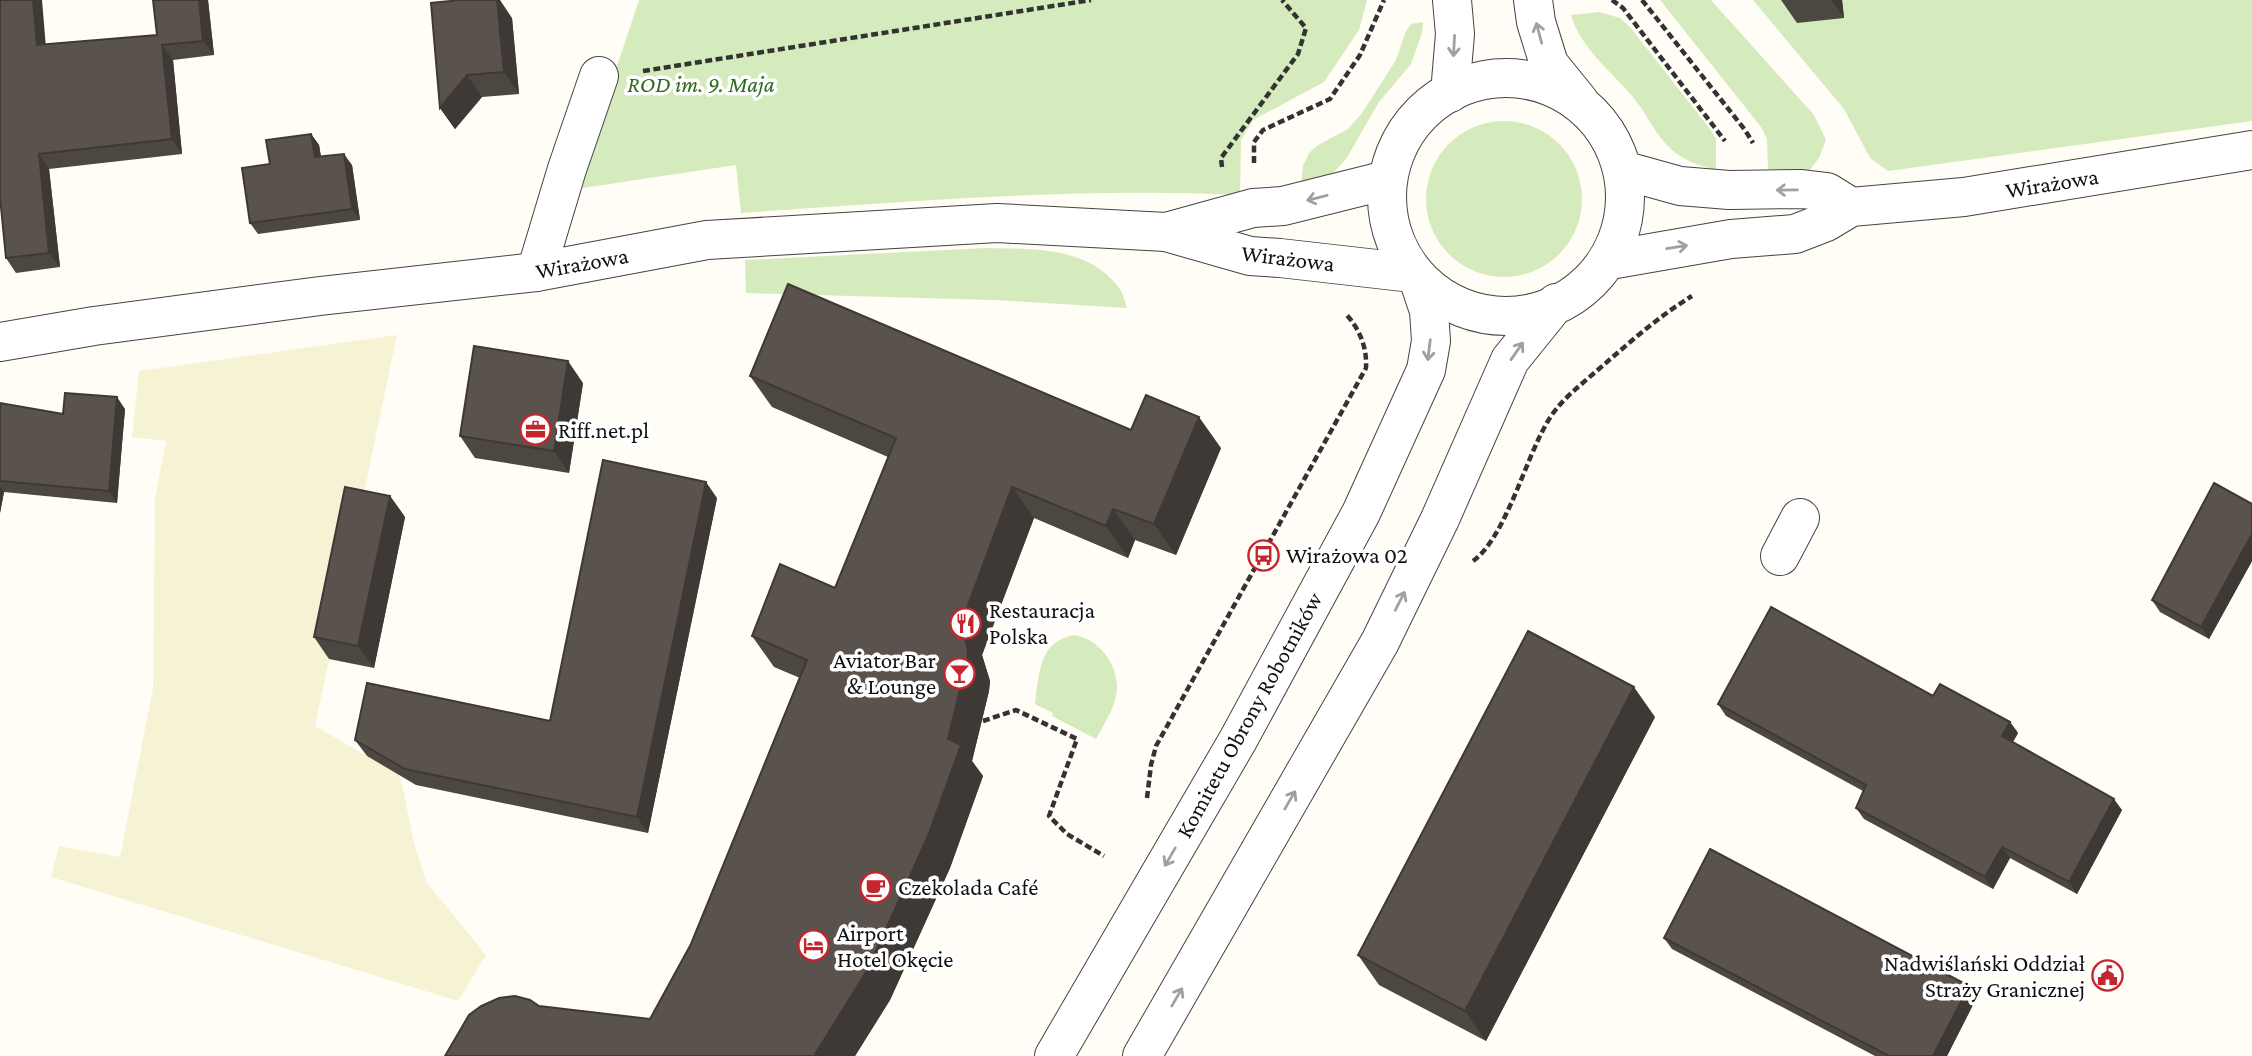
<svg xmlns="http://www.w3.org/2000/svg" width="2252" height="1056" viewBox="0 0 2252 1056" font-family="'Crimson Pro',serif">
	<style>
		.farmland { fill: #f6f3d4 }
		.green { fill: #d5ebbd }
		.lines { fill: none; stroke-linecap: round; stroke-linejoin: round }
		.minor-casing { stroke: #444; stroke-width: 40 }
		.path { stroke: #333; stroke-width: 4.5; stroke-dasharray: 7 3.5; stroke-linecap: butt }
		.minor { stroke: #fff; stroke-width: 38 }
		.wall { fill: #4d4742 }
		.shaded-wall { fill: #3f3936 }
		.building { fill: #5a524d; stroke: #3f3936; stroke-width: 2 }
		.oneway { stroke: #a0a0a0 }
		.labels { text-anchor: middle; dominant-baseline: central; stroke-width: 7; stroke-linejoin: round; paint-order: stroke }
		.park-label { font-size: 23px; font-style: italic; fill: #2f6b1f; stroke: #fff }
		.street-label { font-size: 23px; fill: #111; stroke: #fff }
		.poi-label { font-size: 23px; fill: #111; stroke: #fff; text-anchor: start }
	</style>
	<rect width="100%" height="100%" fill="#fffdf5"/>
	<path class="farmland" d="M 397,335 L 315,726 L 400,775 L 415,847 L 427,883 L 486,955 L 458,1001 L 51,877 L 59,846 L 120,857 L 153,688 L 155,499 L 166,441 L 132,437 L 139,371 Z"/>
	<g class="green">
		<path d="M 639,0 L 1367,0 L 1359,30 L 1324,82 L 1253,120 L 1241,140 L 1240,195 C 1074,187 907,202 741,213 L 736,165 L 576,189 Z"/>
		<path d="M 1660,0 L 1711,0 L 1814,115 L 1826,140 L 1819,158 L 1809,171 L 1768,169 L 1767,139 L 1761,127 Z"/>
		<path d="M 1753,0 L 2252,0 L 2252,121 L 1888,171 L 1870,158 L 1844,109 Z"/>
		<path d="M 1599,12 L 1620,18 L 1630,27 L 1710,129 L 1716,139 L 1716,170 C 1700,166 1685,161 1672,150 C 1655,135 1647,114 1633,97 C 1611,71 1581,49 1571,15 Z"/>
		<path d="M 1423,22 L 1422,33 L 1411,64 L 1379,102 L 1346,159 L 1330,176 L 1300,193 L 1303,166 L 1309,153 L 1318,145 L 1348,129 L 1362,113 L 1396,60 L 1406,31 L 1411,24 Z"/>
		<circle cx="1504" cy="199" r="78"/>
		<path d="M 986,248 C 1032,249 1089,246 1119,288 C 1123,293 1125,302 1127,308 L 993,300 L 746,293 L 745,260 Z"/>
		<path d="M 1075,635 C 1098,639 1117,663 1117,687 C 1117,705 1104,724 1096,739 L 1052,716 L 1053,713 L 1035,704 C 1039,674 1039,640 1075,635 Z"/>
	</g>
	<g class="lines">
		<defs>
			<g id="minor">
				<path d="M 1533,0 L 1536,22 L 1549,64 L 1579,101"/>
				<circle cx="1506" cy="197" r="119"/>
				<path d="M 1450,93 L 1455,34 L 1452,0"/>
				<path d="M 1626,171 L 1680,186 L 1729,190 L 1802,189 L 1827,192 L 1851,207"/>
				<path d="M 1166,232 L 1253,208 L 1283,206 L 1383,181"/>
				<path d="M 1610,260 L 1731,239 L 1795,234 L 1826,222 L 1851,207 L 1964,197 L 2252,150"/>
				<path d="M 536,272 L 567,169 L 599,76"/>
				<path d="M 0,342 L 94,326 L 320,296 L 536,272 L 707,240 L 997,223 L 1166,232 L 1250,256 L 1280,258 L 1412,273"/>
				<path d="M 1780,556 L 1800,518"/>
				<path d="M 1054,1056 L 1238,740 L 1361,513 L 1426,370 L 1431,341 L 1429,311 L 1420,284"/>
				<path d="M 1142,1056 L 1380,642 L 1440,519 L 1510,360 L 1556,303"/>
			</g>
		</defs>
		<use href="#minor" class="minor-casing"/>
		<g class="path">
			<path d="M 1612,0 L 1623,8 L 1725,141"/>
			<path d="M 1642,0 L 1745,130 L 1753,143"/>
			<path d="M 643,71 L 1091,0"/>
			<path d="M 1254,163 L 1254,142 L 1263,130 L 1330,99 L 1360,55 L 1384,0"/>
			<path d="M 1222,167 L 1221,158 L 1298,54 L 1306,28 L 1282,0"/>
			<path d="M 1473,561 C 1506,537 1525,459 1548,421 C 1561,399 1581,385 1600,368 C 1629,343 1659,316 1692,296"/>
			<path d="M 983,721 L 1016,710 L 1077,739 L 1049,816 L 1067,834 L 1104,856"/>
			<path d="M 1147,798 L 1151,765 L 1156,746 L 1366,368 C 1367,347 1360,330 1346,314"/>
		</g>
		<use href="#minor" class="minor"/>
	</g>
	<g class="wall">
		<path d="M 153,0 L 208,0 L 214,55 L 173,60 L 182,154 L 49,169 L 60,267 L 16,273 L 6,258 L 46,44 L 157,35 Z"/>
		<path d="M 1781,0 L 1842,0 L 1844,18 L 1797,23 Z"/>
		<path d="M 512,18 L 519,94 L 482,97 L 455,129 L 440,108 Z"/>
		<path d="M 311,134 L 319,145 L 321,157 L 352,165 L 360,220 L 258,234 L 250,223 L 270,164 Z"/>
		<path d="M 750,376 L 1131,430 L 1221,448 L 1176,555 L 1135,540 L 1128,558 L 1034,518 L 982,655 L 990,681 L 989,691 L 972,761 L 983,776 L 950,868 L 890,1000 L 855,1056 L 445,1056 L 539,1006 L 650,1019 L 691,944 L 800,678 L 774,667 L 752,636 L 835,588 L 888,457 L 772,407 Z"/>
		<path d="M 583,383 L 569,473 L 475,458 L 460,436 Z"/>
		<path d="M 0,403 L 63,414 L 125,409 L 117,503 L 4,492 L 0,513 Z"/>
		<path d="M 390,496 L 405,517 L 374,668 L 329,659 L 314,637 Z"/>
		<path d="M 717,498 L 648,833 L 416,785 L 367,756 L 355,740 L 550,721 Z"/>
		<path d="M 2252,504 L 2252,561 L 2209,639 L 2160,612 L 2152,600 Z"/>
		<path d="M 1933,696 L 2010,722 L 2018,733 L 2013,742 L 2122,810 L 2077,894 L 2010,858 L 1993,889 L 1864,819 L 1856,808 L 1863,791 L 1726,716 L 1718,704 Z"/>
		<path d="M 1655,717 L 1486,1041 L 1379,985 L 1358,955 Z"/>
		<path d="M 1664,938 L 1969,986 L 1977,997 L 1947,1056 L 1875,1056 L 1672,949 Z"/>
	</g>
	<g class="shaded-wall">
		<path d="M 33,0 L 42,0 L 47,60 L 37,45 Z"/>
		<path d="M 199,0 L 208,0 L 214,55 L 203,41 Z"/>
		<path d="M 497,0 L 500,0 L 512,18 L 519,94 L 504,72 Z"/>
		<path d="M 1831,0 L 1842,0 L 1844,18 Z"/>
		<path d="M 162,45 L 173,60 L 182,154 L 172,139 Z"/>
		<path d="M 467,75 L 482,97 L 455,129 L 440,108 Z"/>
		<path d="M 311,134 L 319,145 L 323,169 L 315,157 Z"/>
		<path d="M 39,154 L 49,169 L 60,267 L 49,253 Z"/>
		<path d="M 344,154 L 352,165 L 360,220 L 352,209 Z"/>
		<path d="M 568,361 L 583,383 L 569,473 L 554,451 Z"/>
		<path d="M 117,397 L 125,409 L 117,503 L 109,491 Z"/>
		<path d="M 1199,417 L 1221,448 L 1176,555 L 1154,524 Z"/>
		<path d="M 706,482 L 717,498 L 648,833 L 637,817 Z"/>
		<path d="M 0,487 L 4,492 L 0,513 Z"/>
		<path d="M 1012,487 L 1034,518 L 982,655 L 990,681 L 989,691 L 972,761 L 983,776 L 950,868 L 890,1000 L 855,1056 L 814,1056 L 948,739 L 961,624 Z"/>
		<path d="M 390,496 L 405,517 L 374,668 L 358,646 Z"/>
		<path d="M 1113,509 L 1135,540 L 1128,558 L 1106,526 Z"/>
		<path d="M 2252,534 L 2252,561 L 2209,639 L 2201,627 Z"/>
		<path d="M 1634,687 L 1655,717 L 1486,1041 L 1465,1011 Z"/>
		<path d="M 2010,722 L 2018,733 L 2010,747 L 2002,736 Z"/>
		<path d="M 2114,799 L 2122,810 L 2077,894 L 2069,882 Z"/>
		<path d="M 2002,847 L 2010,858 L 1993,889 L 1985,877 Z"/>
		<path d="M 1969,986 L 1977,997 L 1947,1056 L 1933,1056 Z"/>
	</g>
	<g class="building">
		<path d="M 0,0 L 33,0 L 37,45 L 157,35 L 153,0 L 199,0 L 203,41 L 162,45 L 172,139 L 39,154 L 49,253 L 6,258 L 0,197 Z"/>
		<path d="M 460,0 L 497,0 L 504,72 L 467,75 L 440,108 L 431,3 Z"/>
		<path d="M 311,134 L 315,157 L 344,154 L 352,209 L 250,223 L 242,168 L 270,164 L 266,140 Z"/>
		<path d="M 788,284 L 1131,430 L 1146,395 L 1199,417 L 1154,524 L 1113,509 L 1106,526 L 1012,487 L 961,624 L 968,650 L 967,660 L 948,739 L 961,745 L 928,836 L 868,969 L 814,1056 L 445,1056 L 469,1015 L 481,1006 L 499,998 L 515,996 L 530,1000 L 539,1006 L 650,1019 L 691,944 L 807,660 L 752,636 L 780,564 L 835,588 L 896,438 L 750,376 Z"/>
		<path d="M 474,346 L 568,361 L 554,451 L 460,436 Z"/>
		<path d="M 65,393 L 117,397 L 109,491 L 0,481 L 0,403 L 63,414 Z"/>
		<path d="M 603,460 L 706,482 L 637,817 L 405,769 L 355,740 L 367,683 L 550,721 Z"/>
		<path d="M 2214,483 L 2252,504 L 2252,534 L 2201,627 L 2152,600 Z"/>
		<path d="M 345,487 L 390,496 L 358,646 L 314,637 Z"/>
		<path d="M 1771,607 L 1933,696 L 1940,684 L 2010,722 L 2002,736 L 2114,799 L 2069,882 L 2002,847 L 1985,877 L 1856,808 L 1866,785 L 1718,704 Z"/>
		<path d="M 1528,631 L 1634,687 L 1465,1011 L 1358,955 Z"/>
		<path d="M 1710,849 L 1969,986 L 1933,1056 L 1889,1056 L 1664,938 Z"/>
	</g>
	<defs><path id="oneway-shaft" d="M-6 0H5M1.5-3L5.5 0L1.5 3" fill="none" stroke-width="1.6" stroke-linecap="round" stroke-linejoin="round" transform="scale(1.75)"/></defs>
	<g class="oneway">
		<use href="#oneway-shaft" transform="translate(1539 33) rotate(-105)"/>
		<use href="#oneway-shaft" transform="translate(1454 46) rotate(93)"/>
		<use href="#oneway-shaft" transform="translate(1787 190) rotate(179)"/>
		<use href="#oneway-shaft" transform="translate(1317 198) rotate(166)"/>
		<use href="#oneway-shaft" transform="translate(1677 247) rotate(-9)"/>
		<use href="#oneway-shaft" transform="translate(1429 350) rotate(97)"/>
		<use href="#oneway-shaft" transform="translate(1517 351) rotate(-55)"/>
		<use href="#oneway-shaft" transform="translate(1400 601) rotate(-63)"/>
		<use href="#oneway-shaft" transform="translate(1290 800) rotate(-60)"/>
		<use href="#oneway-shaft" transform="translate(1170 857) rotate(120)"/>
		<use href="#oneway-shaft" transform="translate(1177 997) rotate(-60)"/>
	</g>
	<defs>
		<symbol id="office-ring" viewBox="-11 -11 22 22"><circle r="9.5" fill="#fff" stroke="#c4262e" stroke-width="1.5"/><path d="M-6-3h4V-5.5h4V-3h4V5H-6ZM-1-4.5V-3h2v-1.5ZM-6 0V1H6V0Z" fill="#c4262e"/></symbol>
		<symbol id="bus-ring" viewBox="-11 -11 22 22"><circle r="9.5" fill="#fff" stroke="#c4262e" stroke-width="1.5"/><path d="M-5-6H5V4H4V6H2V4H-2V6H-4V4H-5ZM-3.5-4V0h7V-4ZM-3.5 1.2v1.5H-2V1.2ZM2 1.2v1.5H3.5V1.2Z" fill="#c4262e"/></symbol>
		<symbol id="restaurant-ring" viewBox="-11 -11 22 22"><circle r="9.5" fill="#fff" stroke="#c4262e" stroke-width="1.5"/><path d="M-5-6h1v4h1v-4h1v4h1v-4h1v5L-1.5 .5V6h-2V.5L-5-1ZM5-6V6H3V1.5H1.5Q1.5-4 5-6Z" fill="#c4262e"/></symbol>
		<symbol id="bar-ring" viewBox="-11 -11 22 22"><circle r="9.5" fill="#fff" stroke="#c4262e" stroke-width="1.5"/><path d="M-6-5H6L.8 .8V4.5H3.5V6h-7V4.5H-.8V.8Z" fill="#c4262e"/></symbol>
		<symbol id="cafe-ring" viewBox="-11 -11 22 22"><circle r="9.5" fill="#fff" stroke="#c4262e" stroke-width="1.5"/><path d="M-5.5-4.5H6V0H3Q3 3.5 0 3.5H-2.5Q-5.5 3.5-5.5 0ZM3-3.2v2h1.7v-2ZM-6 4.5H4V6H-6Z" fill="#c4262e"/></symbol>
		<symbol id="hotel-ring" viewBox="-11 -11 22 22"><circle r="9.5" fill="#fff" stroke="#c4262e" stroke-width="1.5"/><path d="M-6-4.5h1.5V1H6V5H4.5V3h-9V5H-6ZM-4 0a1.8 1.8 0 1 1 3.6 0ZM.5 0V-2.5h3Q6-2.5 6 0Z" fill="#c4262e"/></symbol>
		<symbol id="civic-ring" viewBox="-11 -11 22 22"><circle r="9.5" fill="#fff" stroke="#c4262e" stroke-width="1.5"/><path d="M-.6-6.5H3V-4.5H.6V-3L4-1V1h2V6H-6V1h2V-1L-.6-3ZM-1.2 2.5V6h2.4V2.5Z" fill="#c4262e"/></symbol>
	</defs>
	<g fill-rule="evenodd">
		<use href="#office-ring" x="518" y="412" width="35" height="35"/>
		<use href="#bus-ring" x="1246" y="538" width="35" height="35"/>
		<use href="#restaurant-ring" x="948" y="606" width="35" height="35"/>
		<use href="#bar-ring" x="942" y="656" width="35" height="35"/>
		<use href="#cafe-ring" x="858" y="870" width="35" height="35"/>
		<use href="#hotel-ring" x="796" y="928" width="35" height="35"/>
		<use href="#civic-ring" x="2090" y="958" width="35" height="35"/>
	</g>
	<g class="labels">
		<g class="park-label">
			<text x="701" y="84">ROD im. 9. Maja</text>
		</g>
		<g class="street-label">
			<text transform="translate(2052 183) rotate(-9)">Wirażowa</text>
			<text transform="translate(1288 258) rotate(7)">Wirażowa</text>
			<text transform="translate(582 263) rotate(-10)">Wirażowa</text>
			<text transform="translate(1249 715) rotate(-61)">Komitetu Obrony Robotników</text>
		</g>
		<g class="poi-label">
			<text x="558" y="430">Riff.net.pl</text>
			<text x="1286" y="555">Wirażowa 02</text>
			<text x="989" y="610">Restauracja<tspan x="989" dy="26">Polska</tspan></text>
			<text x="936" y="660" text-anchor="end">Aviator Bar<tspan x="936" dy="26">&amp; Lounge</tspan></text>
			<text x="898" y="887">Czekolada Café</text>
			<text x="837" y="933">Airport<tspan x="837" dy="26">Hotel Okęcie</tspan></text>
			<text x="2085" y="963" text-anchor="end">Nadwiślański Oddział<tspan x="2085" dy="26">Straży Granicznej</tspan></text>
		</g>
	</g>
</svg>
